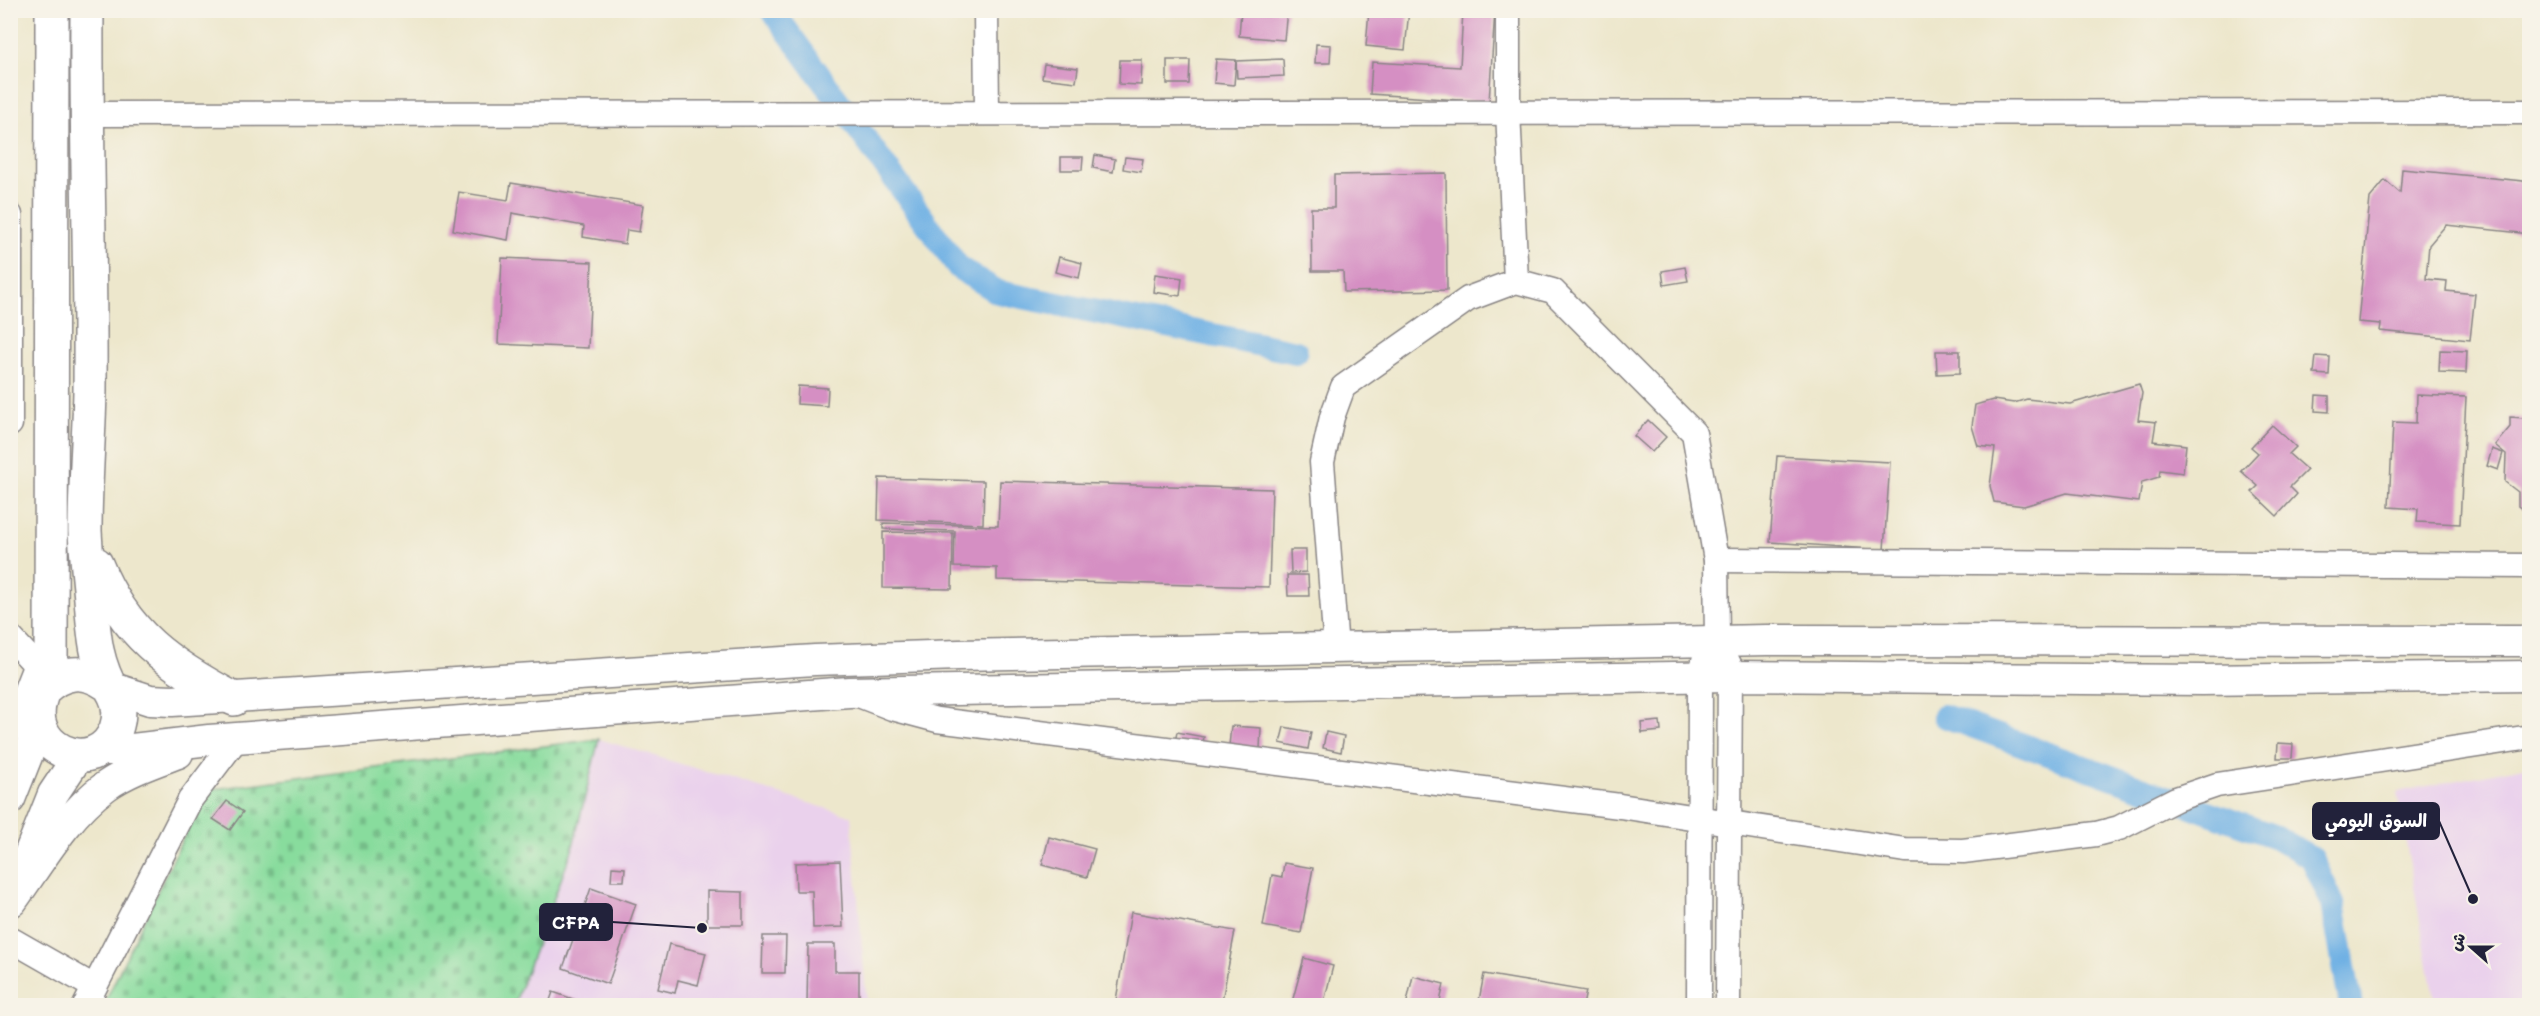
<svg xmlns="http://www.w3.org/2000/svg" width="2540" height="1016" viewBox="0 0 2540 1016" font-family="Mali,'Playpen Sans Arabic',sans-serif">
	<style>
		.built { fill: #ead1ec }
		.cemetery { fill: url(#cemetery-stones); stroke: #557f6c; stroke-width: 1.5 }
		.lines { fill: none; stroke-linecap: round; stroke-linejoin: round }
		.canal { stroke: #6fb1e4; stroke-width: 24 }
		.building { fill: #d58fc3 }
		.minor-casing { stroke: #888484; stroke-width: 27 }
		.major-casing { stroke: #888484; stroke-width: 33 }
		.highway-casing { stroke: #888484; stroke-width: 36 }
		.minor { stroke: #fff; stroke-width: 24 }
		.major { stroke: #fff; stroke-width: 30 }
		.highway { stroke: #fff; stroke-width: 33 }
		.leader { fill: none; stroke: #22223b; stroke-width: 2 }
		.callout-dot { fill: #22223b; stroke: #f7f3e8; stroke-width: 2 }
		.callout { fill: #22223b; stroke: #22223b; stroke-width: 2 }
		.callout-label { font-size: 18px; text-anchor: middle; font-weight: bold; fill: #fff }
	</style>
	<defs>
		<pattern id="cemetery-stones" width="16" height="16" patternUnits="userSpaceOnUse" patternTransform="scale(1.5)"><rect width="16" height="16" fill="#88dc9d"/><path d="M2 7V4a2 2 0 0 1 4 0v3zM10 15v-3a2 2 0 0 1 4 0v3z" fill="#75bc88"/></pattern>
	</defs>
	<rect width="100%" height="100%" fill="#f7f3e8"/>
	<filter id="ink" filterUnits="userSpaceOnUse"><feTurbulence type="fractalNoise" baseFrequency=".0167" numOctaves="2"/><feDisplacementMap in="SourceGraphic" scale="12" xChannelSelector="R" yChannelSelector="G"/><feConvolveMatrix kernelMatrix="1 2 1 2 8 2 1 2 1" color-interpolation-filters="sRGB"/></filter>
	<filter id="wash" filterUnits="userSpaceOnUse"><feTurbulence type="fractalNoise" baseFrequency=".008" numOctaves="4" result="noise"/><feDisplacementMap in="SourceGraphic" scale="24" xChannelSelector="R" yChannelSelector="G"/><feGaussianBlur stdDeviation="1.35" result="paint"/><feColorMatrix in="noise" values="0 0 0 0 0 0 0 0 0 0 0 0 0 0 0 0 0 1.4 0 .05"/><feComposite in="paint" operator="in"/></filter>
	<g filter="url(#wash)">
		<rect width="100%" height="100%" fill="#ede7cc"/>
		<g class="built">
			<path d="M 599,739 L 851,816 L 867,1005 L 514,1006 L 572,850 Z"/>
			<path d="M 2529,766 L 2529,1005 L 2435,1005 L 2397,792 Z"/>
		</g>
		<path class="cemetery" d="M 599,739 L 572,850 L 514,1005 L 103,1006 L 206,790 Z"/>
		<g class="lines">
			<g class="canal">
				<path d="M 772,10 L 959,268 L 998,292 L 1296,352"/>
				<path d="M 1944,716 L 2276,837 L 2312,858 L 2333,904 L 2351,1006"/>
			</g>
		</g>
		<g id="blocks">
			<g class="building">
				<path d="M 1241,10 L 1287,10 L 1284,40 L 1239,36 Z"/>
				<path d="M 1369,10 L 1409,10 L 1405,50 L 1366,46 Z"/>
				<path d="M 1463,10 L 1495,10 L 1489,102 L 1370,94 L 1372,62 L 1460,67 Z"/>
				<path d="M 1316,44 L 1331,45 L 1330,63 L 1315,63 Z"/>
				<path d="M 1216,59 L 1236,60 L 1234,85 L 1214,83 Z"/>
				<path d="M 1283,59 L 1284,76 L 1237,78 L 1236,61 Z"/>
				<path d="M 1120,60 L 1142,60 L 1141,85 L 1119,84 Z"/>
				<path d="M 1167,60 L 1190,60 L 1189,84 L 1167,84 Z"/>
				<path d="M 1044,64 L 1078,68 L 1076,82 L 1042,78 Z"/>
				<path d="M 1095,155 L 1115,159 L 1113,172 L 1093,168 Z"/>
				<path d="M 1061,157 L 1083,157 L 1082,170 L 1061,170 Z"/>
				<path d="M 1125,157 L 1143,159 L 1141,172 L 1123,169 Z"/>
				<path d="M 2402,169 L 2523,181 L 2530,187 L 2530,234 L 2446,225 L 2429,245 L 2426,279 L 2447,281 L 2446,291 L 2475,294 L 2470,340 L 2380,331 L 2381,324 L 2358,322 L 2370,198 L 2385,180 L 2400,193 Z"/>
				<path d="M 1446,173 L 1447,290 L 1344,292 L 1343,271 L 1312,271 L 1311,208 L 1334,208 L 1334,175 Z"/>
				<path d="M 511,183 L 643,205 L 639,232 L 627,230 L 625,244 L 583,237 L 584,226 L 512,213 L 508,240 L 453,230 L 459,192 L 508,200 Z"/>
				<path d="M 1059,257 L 1082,263 L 1079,278 L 1055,272 Z"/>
				<path d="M 502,258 L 592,262 L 588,348 L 498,344 Z"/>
				<path d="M 1685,267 L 1688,281 L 1664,285 L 1662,271 Z"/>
				<path d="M 1155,274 L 1182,278 L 1180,296 L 1153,292 Z"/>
				<path d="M 2440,350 L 2467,351 L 2466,373 L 2439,372 Z"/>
				<path d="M 1936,351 L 1960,351 L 1960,373 L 1937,374 Z"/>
				<path d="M 2316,356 L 2330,357 L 2329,375 L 2314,374 Z"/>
				<path d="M 2139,384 L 2142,393 L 2138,420 L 2156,422 L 2153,441 L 2186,445 L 2183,473 L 2160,470 L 2159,477 L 2142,482 L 2139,502 L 2067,493 L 2024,506 L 1994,502 L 1990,486 L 1995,448 L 1978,446 L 1972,426 L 1975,405 L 1993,400 L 2014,403 L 2027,399 L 2070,404 Z"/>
				<path d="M 798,386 L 828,388 L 827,406 L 797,404 Z"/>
				<path d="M 2316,395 L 2329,396 L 2329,412 L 2315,411 Z"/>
				<path d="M 2417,395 L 2466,397 L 2460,524 L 2417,522 L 2418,509 L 2389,507 L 2393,422 L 2416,423 Z"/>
				<path d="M 2525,397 L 2530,397 L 2530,509 L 2522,509 L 2518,506 L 2518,492 L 2505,482 L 2506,454 L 2495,445 L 2510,427 L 2510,417 L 2525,418 Z"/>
				<path d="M 1648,420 L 1666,437 L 1652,452 L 1634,436 Z"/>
				<path d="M 2272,425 L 2296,447 L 2289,454 L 2307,470 L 2290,487 L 2297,494 L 2277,516 L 2252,492 L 2258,486 L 2241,471 L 2258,453 L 2251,447 Z"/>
				<path d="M 2492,449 L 2503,453 L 2498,470 L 2487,466 Z"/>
				<path d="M 1777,456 L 1890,462 L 1884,550 L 1770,542 Z"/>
				<path d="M 879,478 L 984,481 L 983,524 L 878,520 Z"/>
				<path d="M 1000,481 L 1272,489 L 1269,587 L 997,580 L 997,568 L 954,567 L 955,531 L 883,529 L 883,523 L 998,526 Z"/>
				<path d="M 883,532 L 953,533 L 952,589 L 883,588 Z"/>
				<path d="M 1290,550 L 1306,550 L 1306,572 L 1291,573 Z"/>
				<path d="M 1287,575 L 1308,575 L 1309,596 L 1288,596 Z"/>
				<path d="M 1660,721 L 1661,731 L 1642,733 L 1641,723 Z"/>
				<path d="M 1231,726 L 1261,728 L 1260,749 L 1229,746 Z"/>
				<path d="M 1284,727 L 1311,732 L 1308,749 L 1280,743 Z"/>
				<path d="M 1177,732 L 1204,737 L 1201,752 L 1174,747 Z"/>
				<path d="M 1326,732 L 1344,736 L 1341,752 L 1323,748 Z"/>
				<path d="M 2278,743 L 2293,744 L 2292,758 L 2277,758 Z"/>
				<path d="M 227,801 L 243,812 L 230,830 L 213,819 Z"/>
				<path d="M 1049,837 L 1095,849 L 1087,877 L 1042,865 Z"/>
				<path d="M 840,861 L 843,927 L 813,928 L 812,891 L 796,891 L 795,863 Z"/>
				<path d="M 1284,863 L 1313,868 L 1301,933 L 1263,926 L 1272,875 L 1282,877 Z"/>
				<path d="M 612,867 L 625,868 L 624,881 L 611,881 Z"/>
				<path d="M 591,888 L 636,904 L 608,984 L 563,968 Z"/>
				<path d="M 707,891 L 743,892 L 743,925 L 707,925 Z"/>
				<path d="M 1131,912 L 1235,931 L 1221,1006 L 1115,1006 Z"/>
				<path d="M 763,936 L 786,936 L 785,973 L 762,973 Z"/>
				<path d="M 669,944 L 706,953 L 698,985 L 678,980 L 675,993 L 658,989 Z"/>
				<path d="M 808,944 L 835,944 L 835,971 L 859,971 L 859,1006 L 807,1006 Z"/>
				<path d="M 1304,958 L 1333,966 L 1323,1006 L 1291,1006 Z"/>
				<path d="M 1484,974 L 1586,991 L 1583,1006 L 1478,1006 Z"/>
				<path d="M 1413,976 L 1444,984 L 1439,1006 L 1406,1006 Z"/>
				<path d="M 553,992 L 590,1005 L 590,1006 L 548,1006 Z"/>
			</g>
		</g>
	</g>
	<g filter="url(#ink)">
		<use href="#blocks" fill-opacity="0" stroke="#888484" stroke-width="1.5"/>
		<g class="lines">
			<defs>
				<g id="minor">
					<path d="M 986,10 L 987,112"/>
					<path d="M 1508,10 L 1508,111 L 1516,281"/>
					<path d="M 86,114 L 2530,112"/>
					<path d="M 10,215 L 10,424"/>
					<path d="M 1716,560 L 2530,566"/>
					<path d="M 10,637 L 46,676"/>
					<path d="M 1336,649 L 1322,462 L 1332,417 L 1343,387 L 1468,299 L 1516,281 L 1553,291 L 1694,433 L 1716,560 L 1717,640 L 1730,666 L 1728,1006"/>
					<path d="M 856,694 L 892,708 L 937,720 L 1620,806 L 1905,850 L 1963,851 L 2096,834 L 2119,828 L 2176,799 L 2217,785 L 2530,737"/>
					<path d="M 10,730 L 36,664"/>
					<path d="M 10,939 L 94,987"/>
					<path d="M 85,1006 L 190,800 L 237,738"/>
					<path d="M 1699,1006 L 1700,677 L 1705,657 L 1717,640"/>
				</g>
				<g id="major">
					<path d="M 110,687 L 150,700 L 172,701 L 815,660 L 959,655 L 1767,640 L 2530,641"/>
					<path d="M 99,750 L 124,750 L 209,740 L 849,692 L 1730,676 L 2202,680 L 2530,676"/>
					<path d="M 10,799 L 39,726"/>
					<path d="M 26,862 L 53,794 L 79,755"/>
					<path d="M 12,901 C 40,862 66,815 106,786 C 127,771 154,762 178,753"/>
				</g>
				<g id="highway">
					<path d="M 87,10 C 86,137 91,264 90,391 C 89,438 85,484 85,531 C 86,554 89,576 91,599 C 94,635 95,662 114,694 C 120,705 120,717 116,729 C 97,781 16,749 44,689 C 63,671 83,669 105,683"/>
					<path d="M 96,564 C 125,635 168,664 234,699"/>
					<path d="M 51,682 L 52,10"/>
				</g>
			</defs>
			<use href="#minor" class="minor-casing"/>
			<use href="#major" class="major-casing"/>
			<use href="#highway" class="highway-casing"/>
			<use href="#minor" class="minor"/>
			<use href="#major" class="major"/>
			<use href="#highway" class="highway"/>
		</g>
	</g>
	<path class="leader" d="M2473 899L2439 821M702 928L612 922"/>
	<g class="callout-dot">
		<circle cx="2473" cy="899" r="6"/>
		<circle cx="702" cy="928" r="6"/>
	</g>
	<g class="callout">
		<rect x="2313" y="803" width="126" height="36" rx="6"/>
		<rect x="540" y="904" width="72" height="36" rx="6"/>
	</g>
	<g class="callout-label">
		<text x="2376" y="827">السوق اليومي</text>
		<text x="576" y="929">CFPA</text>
	</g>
	<rect width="2540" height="1016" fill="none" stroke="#f7f3e8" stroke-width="36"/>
	<g transform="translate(2471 947) rotate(291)" stroke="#f7f3e8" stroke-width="4.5" paint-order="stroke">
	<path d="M0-4.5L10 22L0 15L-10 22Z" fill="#22223b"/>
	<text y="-9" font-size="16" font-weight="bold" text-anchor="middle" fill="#22223b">ش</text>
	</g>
</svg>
